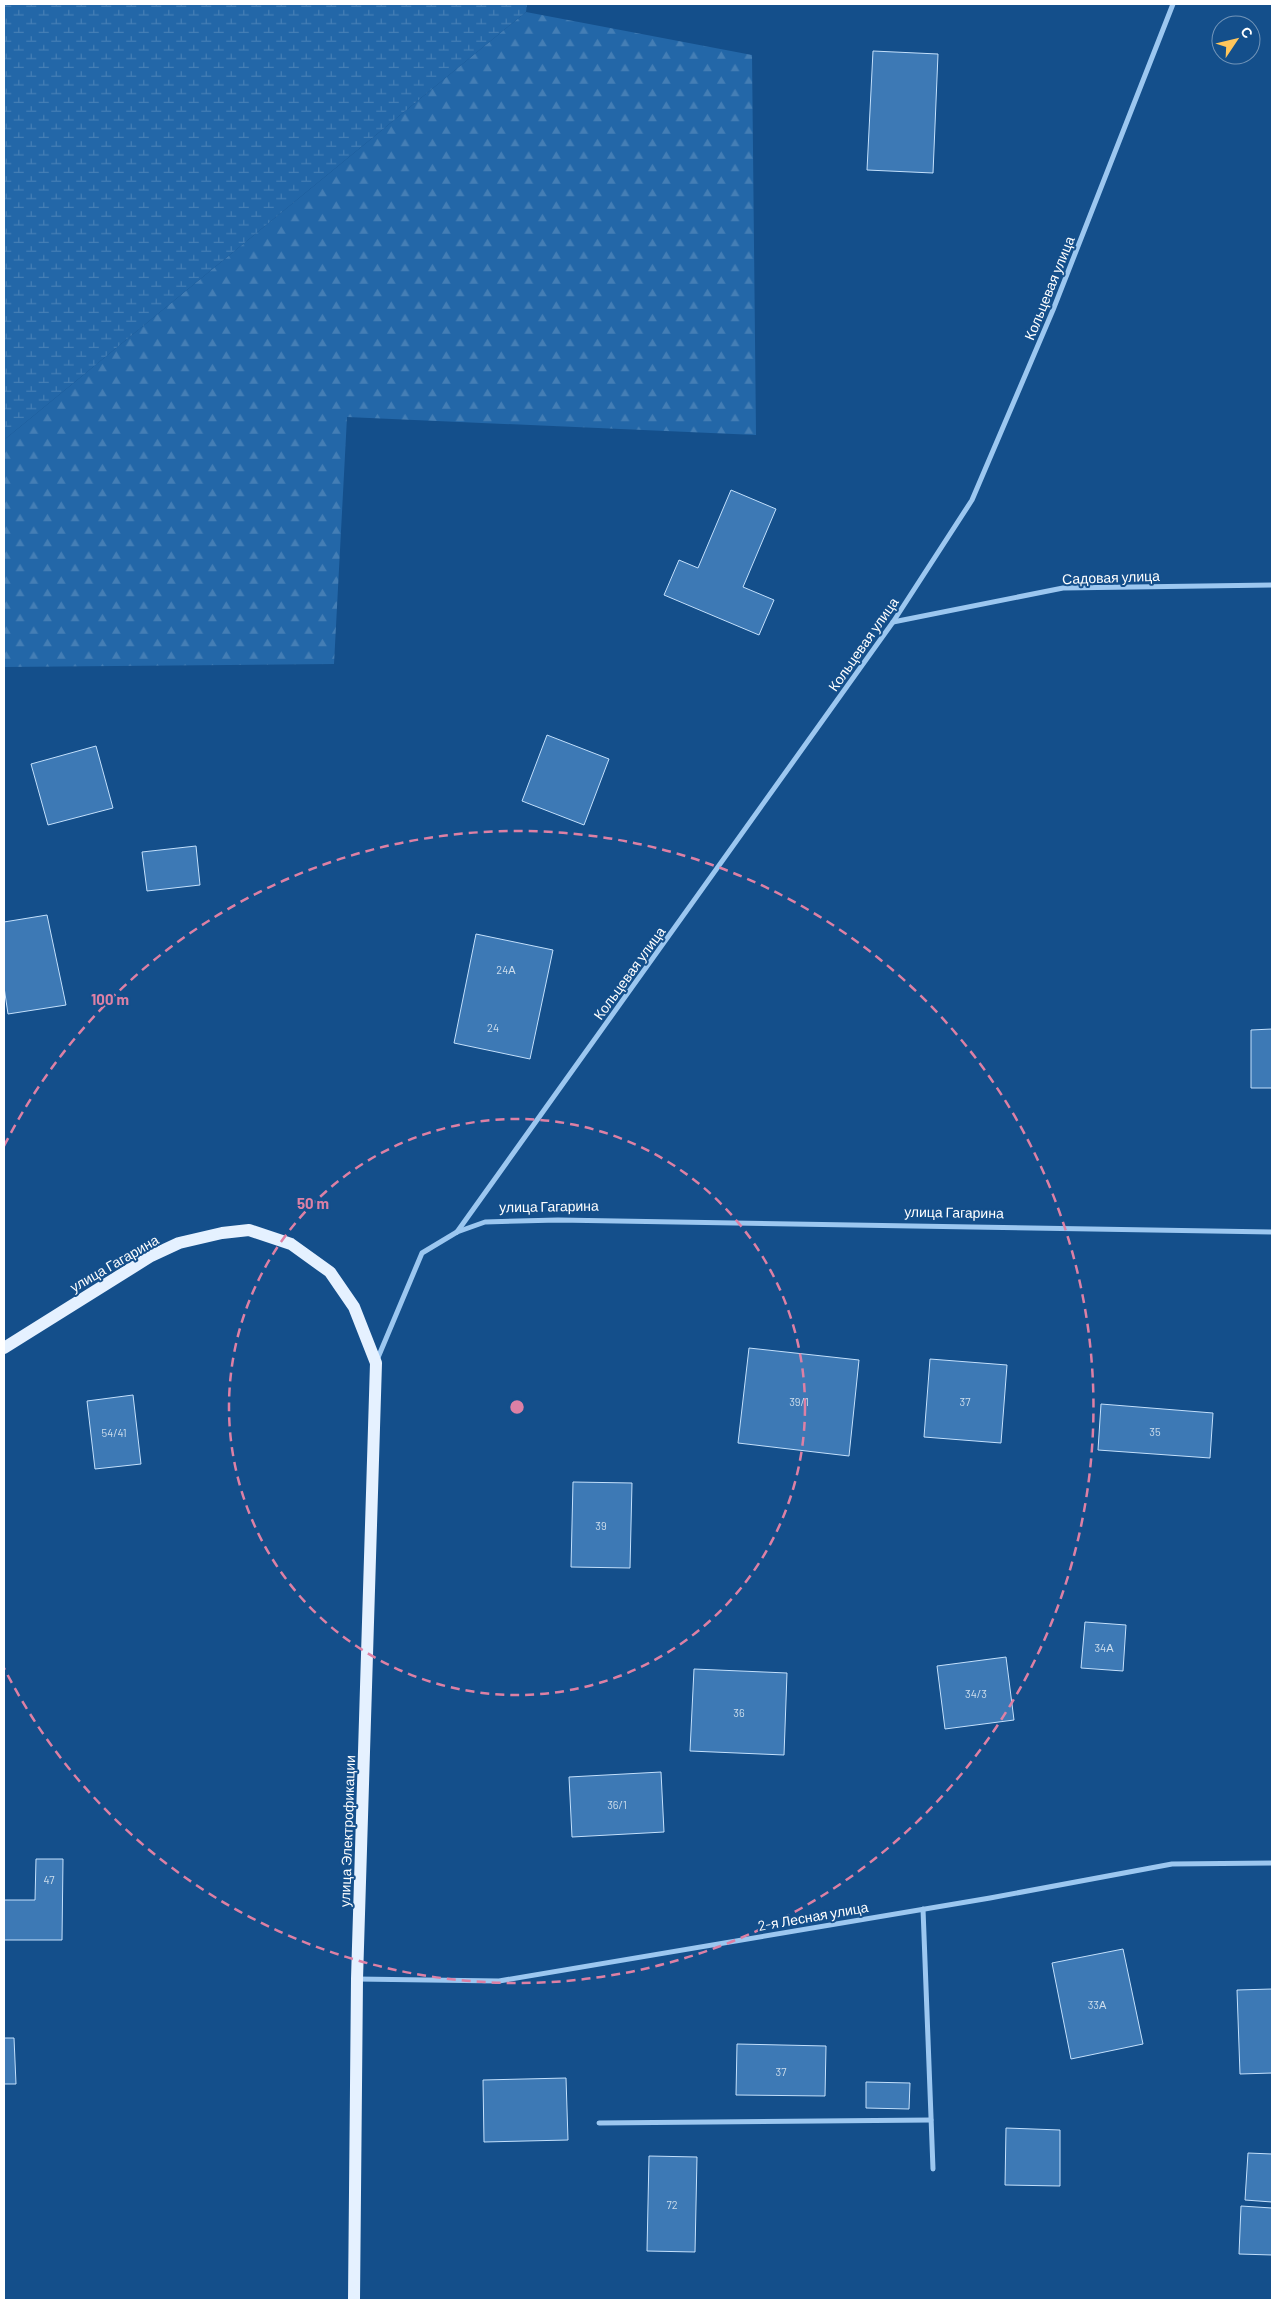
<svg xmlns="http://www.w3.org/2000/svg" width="1276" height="2304" viewBox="0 0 1276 2304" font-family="Barlow,sans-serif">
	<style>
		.forest { fill: url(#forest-firs) }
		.wetland { fill: url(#wetland-marsh) }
		.building { fill: #3d79b5; stroke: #c3e0fc }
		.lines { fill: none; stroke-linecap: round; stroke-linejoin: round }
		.street { stroke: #9cc7f0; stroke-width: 5 }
		.primary { stroke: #e5f1ff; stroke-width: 12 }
		.ring { fill: none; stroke: #dd80a5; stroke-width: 2.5; stroke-dasharray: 9 6 }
		.labels { text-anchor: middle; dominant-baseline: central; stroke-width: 4; stroke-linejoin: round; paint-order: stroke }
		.number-label { font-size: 11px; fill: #cedeec }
		.street-label { font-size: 14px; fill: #fff; stroke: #144f8b }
		.centre { fill: #dd80a5; stroke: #144f8b; stroke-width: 2.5 }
		.ring-label { font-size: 15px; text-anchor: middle; font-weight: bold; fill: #dd80a5; stroke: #144f8b; stroke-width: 4; stroke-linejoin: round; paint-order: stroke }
	</style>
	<defs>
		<pattern id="forest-firs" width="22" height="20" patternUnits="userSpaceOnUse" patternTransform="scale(1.25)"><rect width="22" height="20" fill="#2367a8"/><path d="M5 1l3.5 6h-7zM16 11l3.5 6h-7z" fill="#447eb5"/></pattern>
		<pattern id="wetland-marsh" width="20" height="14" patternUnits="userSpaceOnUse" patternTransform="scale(1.25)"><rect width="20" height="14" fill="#2367a8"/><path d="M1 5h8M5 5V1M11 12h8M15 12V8" fill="none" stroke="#447eb5"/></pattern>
	</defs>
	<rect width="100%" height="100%" fill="#144f8b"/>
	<path class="forest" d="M 526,12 L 752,55 L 756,435 L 347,417 L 334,664 L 4,667 L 4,440 Z"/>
	<path class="wetland" d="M 4,4 L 527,4 L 526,12 L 4,440 Z"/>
	<g class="building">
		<path d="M 873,51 L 938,54 L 933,173 L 867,170 Z"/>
		<path d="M 731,490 L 776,509 L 743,587 L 774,600 L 759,635 L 664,595 L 679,560 L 698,568 Z"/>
		<path d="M 547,735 L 609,759 L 584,825 L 522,801 Z"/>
		<path d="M 96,746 L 113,808 L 48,825 L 31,764 Z"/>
		<path d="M 196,846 L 200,885 L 147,891 L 142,852 Z"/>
		<path d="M 47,915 L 66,1005 L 8,1014 L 4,987 L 4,922 Z"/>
		<path d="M 476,934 L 553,950 L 530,1059 L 454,1043 Z"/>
		<path d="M 1272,1029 L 1272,1088 L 1251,1088 L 1251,1030 Z"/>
		<path d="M 749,1348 L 859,1360 L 849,1456 L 738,1443 Z"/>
		<path d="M 930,1359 L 1007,1365 L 1001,1443 L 924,1437 Z"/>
		<path d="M 133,1395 L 141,1464 L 95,1469 L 87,1401 Z"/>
		<path d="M 1101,1404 L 1213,1413 L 1210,1458 L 1098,1450 Z"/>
		<path d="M 573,1482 L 632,1483 L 630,1568 L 571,1567 Z"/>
		<path d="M 1085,1622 L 1126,1625 L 1123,1671 L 1081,1668 Z"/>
		<path d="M 1006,1657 L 1014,1720 L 945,1729 L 937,1666 Z"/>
		<path d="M 694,1669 L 787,1673 L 784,1755 L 690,1751 Z"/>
		<path d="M 661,1772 L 664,1832 L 572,1837 L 569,1777 Z"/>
		<path d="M 36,1859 L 63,1859 L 62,1940 L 4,1940 L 4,1900 L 35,1900 Z"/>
		<path d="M 1123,1949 L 1143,2044 L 1071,2059 L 1052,1963 Z"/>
		<path d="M 1272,1989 L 1272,2073 L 1240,2074 L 1237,1990 Z"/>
		<path d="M 4,2038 L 14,2038 L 16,2084 L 4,2084 Z"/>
		<path d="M 737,2044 L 826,2046 L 825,2096 L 736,2095 Z"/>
		<path d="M 566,2078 L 568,2140 L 484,2142 L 483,2080 Z"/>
		<path d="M 866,2082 L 910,2083 L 909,2109 L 866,2108 Z"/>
		<path d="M 1006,2128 L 1060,2130 L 1060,2186 L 1005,2185 Z"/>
		<path d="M 1248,2153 L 1272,2154 L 1272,2202 L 1245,2200 Z"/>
		<path d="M 649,2156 L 697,2157 L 695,2252 L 647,2251 Z"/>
		<path d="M 1241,2206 L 1272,2208 L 1272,2255 L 1239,2254 Z"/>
	</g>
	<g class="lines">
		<g class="street">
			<path d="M 893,622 L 1063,588 L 1272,585"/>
			<path d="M 457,1232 L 893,622 L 972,500 L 1053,310 L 1173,4"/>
			<path d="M 377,1360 L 422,1253 L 457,1232 L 485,1222 L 558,1220 L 1272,1232"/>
			<path d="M 923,1909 L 933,2169"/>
			<path d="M 357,1979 L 499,1981 L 990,1898 L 1172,1864 L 1272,1863"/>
			<path d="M 599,2123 L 931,2120"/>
		</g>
		<path class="primary" d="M 4,1348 L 151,1256 L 179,1243 L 222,1233 L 249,1230 L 291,1244 L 330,1272 L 354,1307 L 376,1363 L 357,1979 L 354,2300"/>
	</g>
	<g class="ring">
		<circle cx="517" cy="1407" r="288"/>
		<path d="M4 1146A576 576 0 1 1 4 1668"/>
	</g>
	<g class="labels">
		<g class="number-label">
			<text x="506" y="969">24А</text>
			<text x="493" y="1027">24</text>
			<text x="799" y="1401">39/1</text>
			<text x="965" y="1401">37</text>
			<text x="1155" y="1431">35</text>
			<text x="114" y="1432">54/41</text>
			<text x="601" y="1525">39</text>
			<text x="1104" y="1647">34А</text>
			<text x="976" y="1693">34/3</text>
			<text x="739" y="1712">36</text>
			<text x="617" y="1804">36/1</text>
			<text x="49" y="1879">47</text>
			<text x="1097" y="2004">33А</text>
			<text x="781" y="2071">37</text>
			<text x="672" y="2204">72</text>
		</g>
		<g class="street-label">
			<text transform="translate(1049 288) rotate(-68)">Кольцевая улица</text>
			<text transform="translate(1111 577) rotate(-2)">Садовая улица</text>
			<text transform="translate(863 644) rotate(-55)">Кольцевая улица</text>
			<text transform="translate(629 973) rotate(-54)">Кольцевая улица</text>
			<text transform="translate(549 1206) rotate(-1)">улица Гагарина</text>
			<text transform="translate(954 1212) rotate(1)">улица Гагарина</text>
			<text transform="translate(114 1263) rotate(-30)">улица Гагарина</text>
			<text transform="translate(347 1831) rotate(-88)">улица Электрофикации</text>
			<text transform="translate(813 1916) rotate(-10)">2-я Лесная улица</text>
		</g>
	</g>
	<circle cx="517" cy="1407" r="8" class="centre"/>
	<g class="ring-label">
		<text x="110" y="1005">100 m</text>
		<text x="313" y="1209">50 m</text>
	</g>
	<rect width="1276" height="2304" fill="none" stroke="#ffffff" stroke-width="10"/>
	<g transform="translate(1236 40) rotate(55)"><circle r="24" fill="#144f8b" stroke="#7295b9"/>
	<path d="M0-4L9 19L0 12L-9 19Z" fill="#ffc55b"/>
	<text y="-8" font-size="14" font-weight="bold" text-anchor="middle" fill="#ffffff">С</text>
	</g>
</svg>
